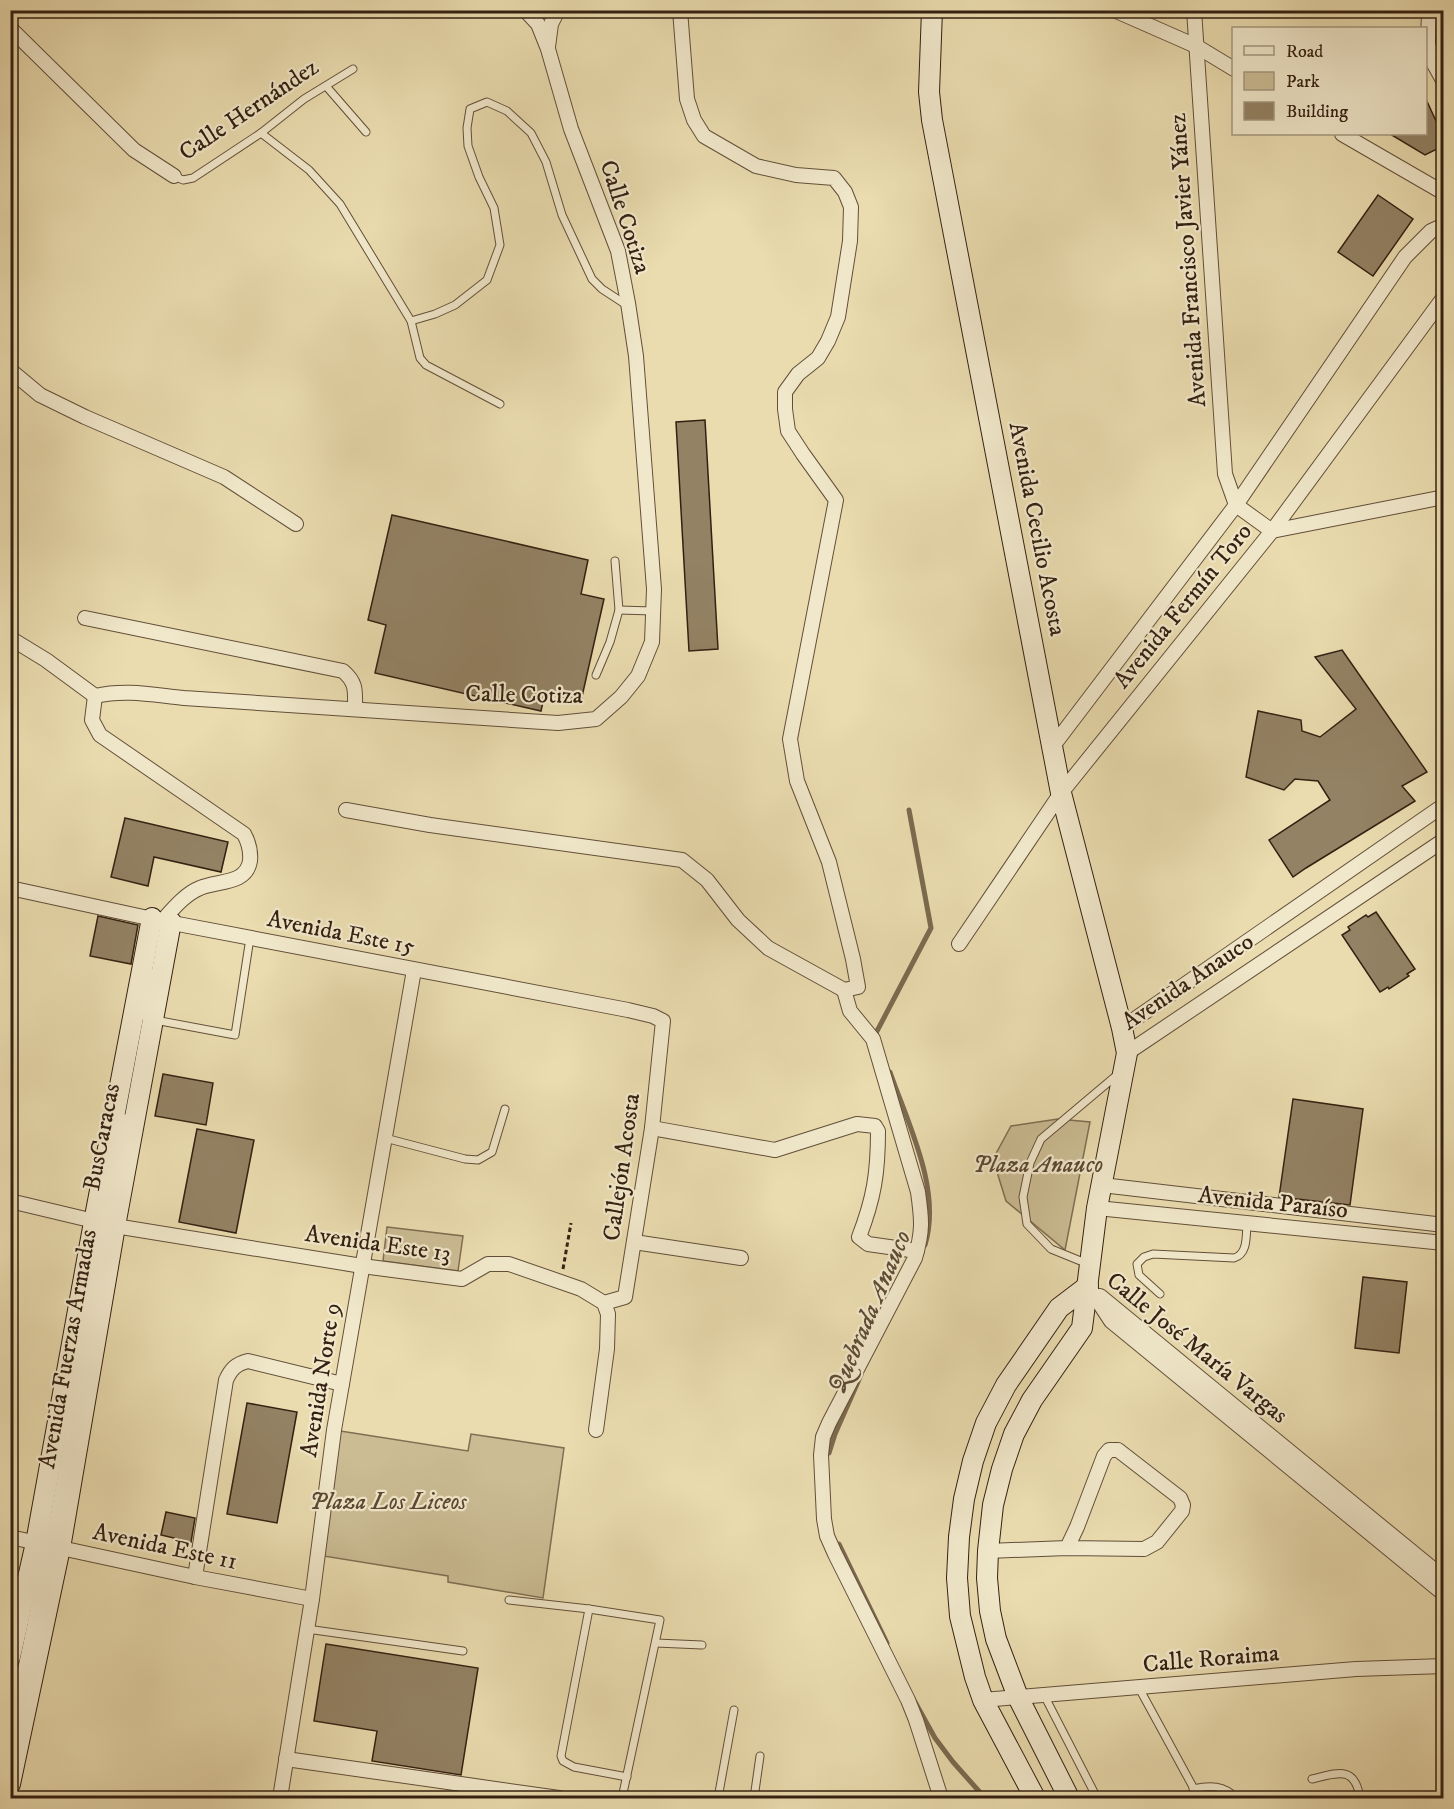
<svg xmlns="http://www.w3.org/2000/svg" width="1454" height="1809" viewBox="0 0 1454 1809" font-family="'IM FELL DW Pica',serif">
	<style>
		.green { fill: #cbbc94; stroke: #806e53; stroke-width: 1.5 }
		.lines { fill: none; stroke-linecap: round; stroke-linejoin: round }
		.stream { stroke: #7c6a50; stroke-width: 5 }
		.building { fill: #938264; stroke: #342012; stroke-width: 1.5 }
		.lane-casing { stroke: #624f39; stroke-width: 9 }
		.street-casing { stroke: #624f39; stroke-width: 16 }
		.secondary-casing { stroke: #342012; stroke-width: 22 }
		.path { stroke: #342012; stroke-width: 3; stroke-dasharray: 4.5 3; stroke-linecap: butt }
		.lane { stroke: #f1e8cb; stroke-width: 7 }
		.street { stroke: #f1e8cb; stroke-width: 14 }
		.secondary { stroke: #f1e8cb; stroke-width: 20 }
		.labels { text-anchor: middle; dominant-baseline: central; stroke-width: 4.5; stroke-linejoin: round; paint-order: stroke }
		.street-label { font-size: 24px; fill: #342012; stroke: #f1e8cb }
		.park-label { font-size: 24px; font-style: italic; fill: #5a4732; stroke: #f1e8cb }
		.water-label { font-size: 26px; font-style: italic; fill: #5e4b36; stroke: #f1e8cb }
	</style>
	<rect width="100%" height="100%" fill="#eadcaf"/>
	<filter id="stains"><feTurbulence type="fractalNoise" baseFrequency=".00333" numOctaves="4"/><feColorMatrix values="0 0 0 0 .2 0 0 0 0 .09 0 0 0 0 .02 0 0 0 .5 -.17"/></filter>
	<radialGradient id="worn" r=".72"><stop offset=".6" stop-color="#630" stop-opacity="0"/><stop offset="1" stop-color="#630" stop-opacity=".3"/></radialGradient>
	<g class="green">
		<path d="M 1058,1119 L 1090,1122 L 1065,1250 L 1006,1201 L 993,1159 L 1011,1126 Z"/>
		<path d="M 387,1227 L 463,1236 L 458,1271 L 383,1261 Z"/>
		<path d="M 334,1430 L 468,1451 L 471,1434 L 564,1448 L 543,1598 L 448,1582 L 448,1576 L 317,1555 Z"/>
	</g>
	<g class="lines">
		<g class="stream">
			<path d="M 877,1038 L 876,1033 L 931,928 L 909,810"/>
			<path d="M 890,1072 C 908,1124 942,1190 925,1245"/>
			<path d="M 829,1453 L 835,1434 L 861,1375"/>
			<path d="M 839,1544 L 887,1643"/>
			<path d="M 915,1702 L 935,1738 L 953,1762 L 985,1798"/>
		</g>
	</g>
	<g class="building">
		<path d="M 1425,97 L 1442,134 L 1441,140 L 1437,149 L 1425,155 L 1390,134 L 1425,134 Z"/>
		<path d="M 1378,195 L 1413,219 L 1373,276 L 1338,252 Z"/>
		<path d="M 705,420 L 718,649 L 689,651 L 676,422 Z"/>
		<path d="M 392,515 L 588,560 L 581,594 L 604,599 L 581,701 L 545,693 L 541,711 L 375,673 L 386,625 L 368,620 Z"/>
		<path d="M 1342,650 L 1427,772 L 1402,786 L 1415,801 L 1306,868 L 1293,877 L 1269,840 L 1330,800 L 1318,781 L 1295,779 L 1284,790 L 1246,777 L 1258,711 L 1301,720 L 1302,731 L 1320,737 L 1356,709 L 1315,657 Z"/>
		<path d="M 125,818 L 228,842 L 221,872 L 154,857 L 148,886 L 111,877 Z"/>
		<path d="M 1376,912 L 1415,969 L 1407,974 L 1409,976 L 1389,989 L 1388,987 L 1380,992 L 1342,935 L 1350,930 L 1348,927 L 1366,915 L 1368,917 Z"/>
		<path d="M 98,916 L 138,925 L 131,964 L 90,956 Z"/>
		<path d="M 163,1074 L 213,1083 L 206,1125 L 155,1116 Z"/>
		<path d="M 1293,1099 L 1363,1109 L 1350,1205 L 1279,1197 Z"/>
		<path d="M 197,1129 L 254,1140 L 236,1233 L 179,1222 Z"/>
		<path d="M 1363,1277 L 1407,1282 L 1399,1353 L 1355,1348 Z"/>
		<path d="M 247,1403 L 297,1412 L 277,1523 L 227,1514 Z"/>
		<path d="M 166,1512 L 195,1518 L 191,1542 L 161,1535 Z"/>
		<path d="M 326,1644 L 478,1668 L 461,1775 L 372,1761 L 377,1731 L 314,1721 Z"/>
	</g>
	<g class="lines">
		<defs>
			<g id="lane">
				<path d="M 326,86 L 366,132"/>
				<path d="M 261,133 L 309,170 L 340,204 L 411,321 L 420,358 L 426,365 L 500,404"/>
				<path d="M 174,176 L 183,180 L 193,178 L 261,133 L 304,99 L 353,69"/>
				<path d="M 411,321 L 435,314 L 455,305 L 487,280 L 500,245 L 494,208 L 479,177 L 468,146 L 467,128 L 470,109 L 487,102 L 507,111 L 531,133 L 546,162 L 562,215 L 592,279 L 602,289 L 628,306"/>
				<path d="M 619,610 L 653,611"/>
				<path d="M 596,675 L 610,642 L 619,610 L 615,561"/>
				<path d="M 144,1016 L 152,974"/>
				<path d="M 155,1020 L 235,1035 L 250,938"/>
				<path d="M 385,1138 L 465,1159 L 478,1160 L 492,1152 L 505,1109"/>
				<path d="M 1088,1264 L 1051,1249 L 1027,1224 L 1023,1197 L 1030,1163 L 1041,1139 L 1117,1075"/>
				<path d="M 1160,1294 L 1139,1275 L 1137,1264 L 1144,1257 L 1153,1254 L 1234,1258 C 1248,1254 1246,1236 1247,1223"/>
				<path d="M 509,1600 L 589,1609 L 660,1620 L 622,1798"/>
				<path d="M 589,1609 L 561,1756 L 563,1761 L 574,1767 L 627,1777"/>
				<path d="M 307,1629 L 463,1651"/>
				<path d="M 656,1643 L 702,1645"/>
				<path d="M 1139,1688 L 1199,1798"/>
				<path d="M 1044,1695 L 1097,1798"/>
				<path d="M 10,1723 L 54,1517 L 125,1118"/>
				<path d="M 1312,1779 C 1337,1773 1355,1765 1360,1798"/>
				<path d="M 1193,1789 C 1210,1785 1224,1785 1236,1798"/>
				<path d="M 718,1798 L 734,1710"/>
				<path d="M 754,1798 L 760,1756"/>
			</g>
			<g id="street">
				<path d="M 1114,10 L 1196,46 L 1234,69"/>
				<path d="M 1194,10 L 1225,474 L 1236,505 L 1272,531 L 1444,497"/>
				<path d="M 1429,10 L 1428,44 L 1434,64 L 1444,82"/>
				<path d="M 10,28 L 134,150 L 174,176"/>
				<path d="M 548,47 L 551,24 L 558,10"/>
				<path d="M 1342,134 L 1444,193"/>
				<path d="M 10,370 L 40,395 L 85,417 L 224,477 L 296,524"/>
				<path d="M 85,618 L 343,671 C 357,683 355,691 355,709"/>
				<path d="M 10,638 L 46,660 L 95,696"/>
				<path d="M 95,696 C 126,689 153,695 184,698 L 558,723 L 596,719 L 621,697 L 638,676 L 652,642 L 654,589 L 636,356 L 628,303 L 618,251 L 571,129 L 548,49 L 538,24 L 525,10"/>
				<path d="M 95,696 L 92,720 L 100,735 L 244,834 C 249,843 251,851 250,861 C 246,885 218,880 200,888 C 185,894 173,909 162,921"/>
				<path d="M 1053,746 L 1236,505 L 1405,257 L 1431,231 L 1444,225"/>
				<path d="M 346,810 L 430,825 L 682,860 L 707,880 L 738,920 L 768,948 L 844,990 L 858,987 L 853,959 L 829,862 L 797,781 L 790,739 L 836,500 L 803,454 L 788,431 L 785,409 L 785,392 L 798,374 L 818,358 L 828,341 L 838,317 L 850,241 L 851,207 L 845,192 L 834,178 L 796,175 L 756,166 L 704,136 L 694,120 L 687,99 L 680,10"/>
				<path d="M 10,888 L 162,921 L 628,1010 L 653,1016 L 663,1021 L 652,1128 L 625,1297 L 604,1303"/>
				<path d="M 959,944 L 1061,793 L 1272,531 L 1444,297"/>
				<path d="M 844,990 L 850,1011 L 873,1039 L 918,1192 C 922,1220 923,1231 915,1258 L 829,1423 L 823,1437 L 821,1455 L 824,1519 L 827,1536 L 835,1554 L 908,1700 L 916,1720 L 941,1798"/>
				<path d="M 1122,1028 L 1444,805"/>
				<path d="M 1127,1053 L 1444,840"/>
				<path d="M 652,1128 L 775,1150 L 857,1124 L 875,1126 L 878,1131 C 878,1173 874,1198 859,1237 L 868,1244 L 917,1251"/>
				<path d="M 1102,1185 L 1444,1225"/>
				<path d="M 10,1201 L 115,1226 L 362,1266 L 462,1279 L 488,1264 L 509,1264 L 581,1289 L 604,1303 L 608,1314 L 607,1349 L 596,1430"/>
				<path d="M 1097,1208 L 1444,1243"/>
				<path d="M 634,1242 L 741,1258"/>
				<path d="M 1088,1286 L 1111,1321 L 1444,1594"/>
				<path d="M 1100,1296 L 1444,1578"/>
				<path d="M 10,1537 L 195,1577 L 312,1599"/>
				<path d="M 988,1551 L 1067,1548 L 1077,1527 L 1104,1456 L 1109,1450 L 1118,1450 L 1180,1498 L 1183,1505 L 1182,1511 L 1157,1542 L 1144,1549 L 1067,1548"/>
				<path d="M 195,1577 L 226,1380 C 231,1369 236,1364 248,1361 L 342,1384"/>
				<path d="M 983,1700 L 1356,1669 L 1444,1666"/>
				<path d="M 286,1759 L 559,1798"/>
				<path d="M 280,1798 L 312,1599 L 334,1430 L 414,970"/>
			</g>
			<g id="secondary">
				<path d="M 932,10 L 929,92 L 932,120 L 1061,793 L 1122,1028 L 1127,1053 L 1097,1208 L 1082,1328 L 1032,1400 L 1014,1434 L 1002,1469 L 993,1505 L 988,1551 L 987,1578 L 990,1611 L 996,1639 L 1018,1697 L 1069,1798"/>
				<path d="M 10,1657 L 36,1543 L 94,1222 L 152,918"/>
				<path d="M 10,1784 L 60,1548 L 115,1226 L 171,922"/>
				<path d="M 1035,1798 L 983,1700 L 975,1677 L 960,1616 L 957,1578 L 959,1537 L 964,1499 L 973,1461 L 986,1423 L 1006,1385 L 1059,1308 L 1088,1286"/>
			</g>
		</defs>
		<use href="#lane" class="lane-casing"/>
		<use href="#street" class="street-casing"/>
		<use href="#secondary" class="secondary-casing"/>
		<path class="path" d="M 563,1269 L 571,1223"/>
		<use href="#lane" class="lane"/>
		<use href="#street" class="street"/>
		<use href="#secondary" class="secondary"/>
	</g>
	<g class="labels">
		<g class="street-label">
			<text transform="translate(249 110) rotate(-34)">Calle Hernández</text>
			<text transform="translate(625 217) rotate(72)">Calle Cotiza</text>
			<text transform="translate(1188 260) rotate(-94)">Avenida Francisco Javier Yánez</text>
			<text transform="translate(1037 529) rotate(79)">Avenida Cecilio Acosta</text>
			<text transform="translate(1183 606) rotate(-51)">Avenida Fermín Toro</text>
			<text transform="translate(524 695) rotate(1)">Calle Cotiza</text>
			<text transform="translate(341 933) rotate(11)">Avenida Este 15</text>
			<text transform="translate(1188 982) rotate(-34)">Avenida Anauco</text>
			<text transform="translate(102 1137) rotate(-79)">BusCaracas</text>
			<text transform="translate(622 1167) rotate(-82)">Callejón Acosta</text>
			<text transform="translate(1273 1203) rotate(6)">Avenida Paraíso</text>
			<text transform="translate(378 1244) rotate(8)">Avenida Este 13</text>
			<text transform="translate(1197 1348) rotate(39)">Calle José María Vargas</text>
			<text transform="translate(68 1349) rotate(-80)">Avenida Fuerzas Armadas</text>
			<text transform="translate(321 1380) rotate(-81)">Avenida Norte 9</text>
			<text transform="translate(165 1547) rotate(12)">Avenida Este 11</text>
			<text transform="translate(1211 1659) rotate(-5)">Calle Roraima</text>
		</g>
		<g class="park-label">
			<text x="1038" y="1165">Plaza Anauco</text>
			<text x="388" y="1502">Plaza Los Liceos</text>
		</g>
		<g class="water-label">
			<text transform="translate(870 1312) rotate(-67)">Quebrada Anauco</text>
		</g>
	</g>
	<rect width="1454" height="1809" fill="none" stroke="#eadcaf" stroke-width="36"/>
	<rect x="12" y="12" width="1430" height="1785" fill="none" stroke="#342012" stroke-width="3"/>
	<rect x="18" y="18" width="1418" height="1773" fill="none" stroke="#342012" stroke-width="1.5"/>
	<rect x="1232" y="27" width="195" height="108" fill="#f1e8cb" stroke="#a59881" stroke-width="1.5"/>
	<rect x="1244" y="46" width="30" height="9" fill="#f1e8cb" stroke="#a59881" stroke-width="1.5"/>
	<text x="1286" y="57" font-size="18" fill="#342012">Road</text>
	<rect x="1244" y="72" width="30" height="18" fill="#cbbc94" stroke="#a59881" stroke-width="1.5"/>
	<text x="1286" y="87" font-size="18" fill="#342012">Park</text>
	<rect x="1244" y="102" width="30" height="18" fill="#938264" stroke="#a59881" stroke-width="1.5"/>
	<text x="1286" y="117" font-size="18" fill="#342012">Building</text>
	<rect width="100%" height="100%" filter="url(#stains)"/>
	<rect width="100%" height="100%" fill="url(#worn)"/>
</svg>
